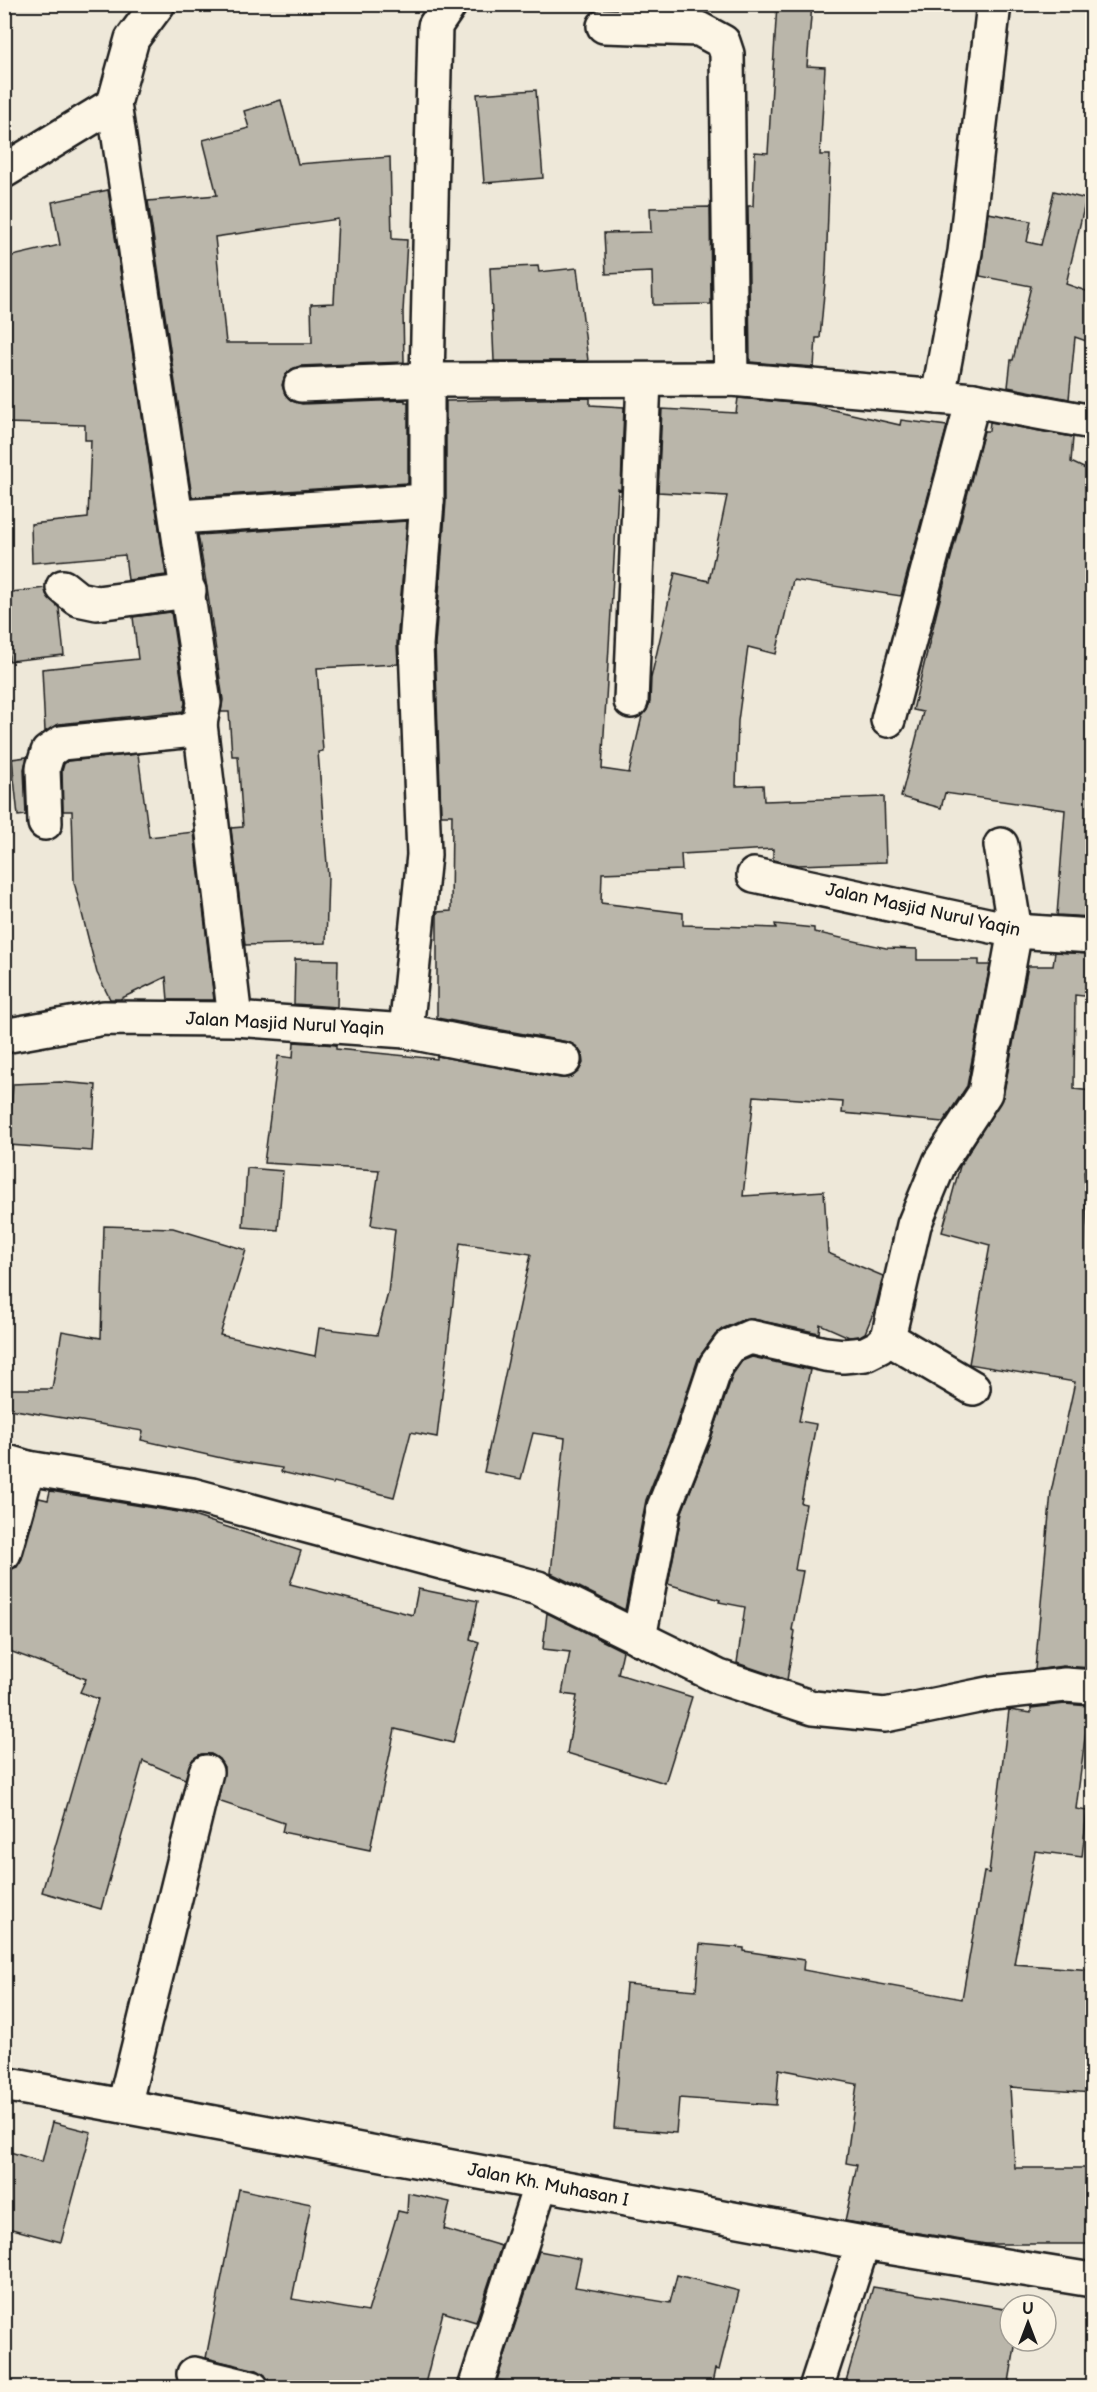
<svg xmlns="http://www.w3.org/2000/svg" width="1097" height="2392" viewBox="0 0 1097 2392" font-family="'Balsamiq Sans',sans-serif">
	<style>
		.building { fill: #bab6aa; stroke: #1c1c1c; stroke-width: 1.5; fill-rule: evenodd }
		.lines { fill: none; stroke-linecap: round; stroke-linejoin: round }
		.minor-casing { stroke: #1c1c1c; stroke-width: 38 }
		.minor { stroke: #fcf5e5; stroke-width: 33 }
		.labels { text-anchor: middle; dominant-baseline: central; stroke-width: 5; stroke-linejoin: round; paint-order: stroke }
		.street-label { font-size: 18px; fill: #1c1c1c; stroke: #fcf5e5 }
	</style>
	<rect width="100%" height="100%" fill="#eee8d9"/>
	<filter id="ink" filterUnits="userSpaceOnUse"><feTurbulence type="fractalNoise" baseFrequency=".0167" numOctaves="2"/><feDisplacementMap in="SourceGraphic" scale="12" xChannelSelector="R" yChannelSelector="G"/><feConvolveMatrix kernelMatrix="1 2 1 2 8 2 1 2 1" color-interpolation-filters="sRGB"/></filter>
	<g filter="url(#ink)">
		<g class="building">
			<path d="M 777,4 L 812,4 L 807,66 L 825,67 L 820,155 L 830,155 L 826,271 L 820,338 L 816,338 L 814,367 L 750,362 L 748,206 L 753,206 L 755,152 L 768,153 Z"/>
			<path d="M 536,90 L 543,178 L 484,183 L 477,94 Z"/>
			<path d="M 281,100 L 298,164 L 390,157 L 392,239 L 407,240 L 403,312 L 404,362 L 300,366 L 292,369 L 285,376 L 282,385 L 285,394 L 292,401 L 302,404 L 405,400 L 405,402 L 408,402 L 408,483 L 192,497 L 148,201 L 217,195 L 203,140 L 249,128 L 244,111 ZM 338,219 L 334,303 L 311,304 L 312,343 L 226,343 L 215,237 Z"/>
			<path d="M 108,190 L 166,575 L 128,580 L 125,555 L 32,563 L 31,524 L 88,518 L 91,440 L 85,440 L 85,425 L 4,423 L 4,258 L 60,245 L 52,202 Z"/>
			<path d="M 1054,191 L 1086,199 L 1066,284 L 1092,293 L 1092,343 L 1075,337 L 1069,399 L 1008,387 L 1011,360 L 1013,360 L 1031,286 L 980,276 L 988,213 L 1031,221 L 1027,242 L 1041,245 Z"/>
			<path d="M 710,207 L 711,304 L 653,305 L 652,272 L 606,274 L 604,233 L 651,232 L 650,208 Z"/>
			<path d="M 538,266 L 539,272 L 577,268 L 588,361 L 494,361 L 490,268 Z"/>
			<path d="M 590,398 L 590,405 L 624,407 L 621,490 L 618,489 L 602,769 L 629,773 L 642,716 L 647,710 L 650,702 L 651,678 L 675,573 L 709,581 L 727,496 L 658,492 L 662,409 L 736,413 L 738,398 L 812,405 L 900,425 L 901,420 L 947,426 L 901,596 L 793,580 L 776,654 L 748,647 L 738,721 L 736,786 L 763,785 L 764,801 L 884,797 L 886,862 L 798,865 L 773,860 L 773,849 L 681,854 L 682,870 L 602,873 L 601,903 L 683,913 L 683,925 L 776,928 L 775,924 L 814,928 L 814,932 L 886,948 L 917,949 L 917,960 L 979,960 L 979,965 L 990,965 L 967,1086 L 943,1122 L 842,1113 L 843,1102 L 754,1096 L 743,1196 L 824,1191 L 828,1253 L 883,1276 L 875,1309 L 865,1333 L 860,1336 L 849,1337 L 820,1324 L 819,1333 L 753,1319 L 742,1320 L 722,1329 L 715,1335 L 698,1359 L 675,1428 L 646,1500 L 625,1610 L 551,1573 L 565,1438 L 533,1433 L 521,1479 L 484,1472 L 531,1254 L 460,1243 L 437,1437 L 411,1432 L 394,1497 L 334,1482 L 333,1484 L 281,1472 L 282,1468 L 230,1460 L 141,1440 L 143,1431 L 9,1409 L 10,1389 L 52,1389 L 62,1331 L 101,1338 L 104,1226 L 173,1228 L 246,1250 L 220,1335 L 315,1356 L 319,1328 L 377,1335 L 388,1293 L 395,1229 L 371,1225 L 379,1170 L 264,1163 L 278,1056 L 293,1058 L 294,1042 L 336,1045 L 336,1049 L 437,1059 L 437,1056 L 561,1078 L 571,1077 L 579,1071 L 583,1063 L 582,1054 L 576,1046 L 568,1042 L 437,1018 L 437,912 L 451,911 L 452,815 L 441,815 L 435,645 L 446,501 L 446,401 Z"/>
			<path d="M 990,422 L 1073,437 L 1071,462 L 1092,472 L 1092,917 L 1057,915 L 1065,810 L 945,793 L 941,808 L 901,797 L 923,712 L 913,710 L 938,607 L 984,431 L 989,431 Z"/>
			<path d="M 407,521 L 397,644 L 398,664 L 317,668 L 323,751 L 318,752 L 328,877 L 326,943 L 245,945 L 231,828 L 243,827 L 238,756 L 232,756 L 229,712 L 221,712 L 223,700 L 207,588 L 198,535 Z"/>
			<path d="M 45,588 L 46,594 L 59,608 L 64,655 L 9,661 L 4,593 Z"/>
			<path d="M 171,612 L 185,703 L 183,711 L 59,724 L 45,732 L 42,669 L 138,659 L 133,617 Z"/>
			<path d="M 138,754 L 149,837 L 194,832 L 214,1000 L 168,1000 L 166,977 L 120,999 L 110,999 L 97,973 L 74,882 L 72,811 L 63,811 L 62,771 L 64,764 L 68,761 Z"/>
			<path d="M 27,757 L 24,769 L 26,815 L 18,816 L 12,759 Z"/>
			<path d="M 1055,952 L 1092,954 L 1092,997 L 1075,995 L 1074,1089 L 1092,1091 L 1092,1150 L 1084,1172 L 1092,1294 L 1092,1668 L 1063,1666 L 1035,1670 L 1051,1492 L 1075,1382 L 969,1364 L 990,1245 L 942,1232 L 960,1166 L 1003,1097 L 1028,966 L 1053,966 Z"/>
			<path d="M 295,959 L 338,960 L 337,1007 L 294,1004 Z"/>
			<path d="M 60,1082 L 96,1085 L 92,1151 L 9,1145 L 13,1084 Z"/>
			<path d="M 247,1168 L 283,1171 L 278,1230 L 243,1227 Z"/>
			<path d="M 752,1357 L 810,1370 L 799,1421 L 816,1424 L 801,1503 L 806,1504 L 795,1570 L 803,1571 L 792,1630 L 795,1631 L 787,1680 L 737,1663 L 745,1607 L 719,1602 L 720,1600 L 668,1584 L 682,1512 L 710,1441 L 733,1374 L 742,1361 Z"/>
			<path d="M 50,1491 L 184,1513 L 301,1551 L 290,1584 L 413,1615 L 418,1589 L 478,1601 L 470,1639 L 479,1642 L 453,1743 L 395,1729 L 370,1850 L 282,1832 L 284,1823 L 218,1801 L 224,1767 L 219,1759 L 211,1754 L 201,1754 L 193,1759 L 185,1779 L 143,1761 L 101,1909 L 42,1892 L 98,1699 L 80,1692 L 86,1679 L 4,1649 L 4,1571 L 17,1567 L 22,1559 L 39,1498 L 48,1500 Z"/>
			<path d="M 547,1613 L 623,1651 L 618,1674 L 692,1697 L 665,1783 L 567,1753 L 577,1696 L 562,1694 L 570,1652 L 543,1649 Z"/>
			<path d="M 1065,1704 L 1089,1706 L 1076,1809 L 1087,1811 L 1082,1857 L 1035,1851 L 1014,1964 L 1092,1970 L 1092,2093 L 1010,2087 L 1015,2168 L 1092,2168 L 1092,2244 L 986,2244 L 845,2221 L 857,2165 L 846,2163 L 857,2084 L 779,2069 L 776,2105 L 679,2098 L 676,2133 L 614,2128 L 626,1984 L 696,1990 L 700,1944 L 744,1948 L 744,1951 L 804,1960 L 803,1970 L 962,1999 L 984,1872 L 989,1873 L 1009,1710 L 1031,1713 L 1031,1708 Z"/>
			<path d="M 52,2122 L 91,2132 L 61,2242 L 4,2227 L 4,2150 L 42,2162 Z"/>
			<path d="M 239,2189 L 311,2204 L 292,2299 L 368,2312 L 398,2211 L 407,2213 L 408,2193 L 450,2202 L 444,2229 L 501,2246 L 476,2322 L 443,2312 L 424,2388 L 270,2388 L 265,2375 L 257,2370 L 206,2358 Z"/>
			<path d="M 539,2251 L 581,2259 L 575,2287 L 670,2303 L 677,2275 L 739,2291 L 719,2370 L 715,2369 L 711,2388 L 541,2388 L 497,2380 Z"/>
			<path d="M 873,2287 L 1010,2309 L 1010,2341 L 1016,2341 L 1008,2388 L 844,2388 Z"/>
		</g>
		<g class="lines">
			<defs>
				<g id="minor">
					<path d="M 604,26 L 699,29 L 723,42 L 727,54 L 731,379"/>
					<path d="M 4,171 L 114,104"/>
					<path d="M 301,385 L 427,380 L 731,379 L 973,400 L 1092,422"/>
					<path d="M 938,397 L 965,252 L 994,4"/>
					<path d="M 178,517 L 427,501"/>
					<path d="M 63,587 L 78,599 L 97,603 L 189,591"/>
					<path d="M 631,701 L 644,380"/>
					<path d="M 888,720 L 973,400"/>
					<path d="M 200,724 L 235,1019"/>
					<path d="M 45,823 L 43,768 L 48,752 L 61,743 L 184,731 L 200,724 L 204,703 L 114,104 L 132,39 L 158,4"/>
					<path d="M 754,875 L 1015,931 L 1092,936"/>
					<path d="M 406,1031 L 424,855 L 416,645 L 427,501 L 427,380 L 435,26 L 450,4"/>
					<path d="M 4,1036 L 104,1018 L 235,1019 L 406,1031 L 475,1045 L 564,1060"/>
					<path d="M 973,1388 L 888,1338 L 914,1225 L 940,1162 L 985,1093 L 1015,931 L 1001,845"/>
					<path d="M 4,1461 L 28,1468 L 192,1495 L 538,1588 L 719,1677 L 813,1708 L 885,1715 L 993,1693 L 1065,1685 L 1092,1687"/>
					<path d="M 4,1553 L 28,1468"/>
					<path d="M 639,1638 L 664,1507 L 693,1434 L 716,1365 L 730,1346 L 750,1337 L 825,1354 L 843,1356 L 865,1354 L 879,1347 L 888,1338"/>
					<path d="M 4,2084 L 863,2243 L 1092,2280"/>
					<path d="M 124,2106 L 206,1772"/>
					<path d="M 194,2374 L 252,2388"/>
					<path d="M 475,2388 L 541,2183"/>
					<path d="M 816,2388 L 863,2243"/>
				</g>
			</defs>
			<use href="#minor" class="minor-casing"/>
			<use href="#minor" class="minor"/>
		</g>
	</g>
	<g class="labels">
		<g class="street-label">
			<text transform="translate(923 910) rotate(12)">Jalan Masjid Nurul Yaqin</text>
			<text transform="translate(285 1024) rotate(3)">Jalan Masjid Nurul Yaqin</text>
			<text transform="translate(548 2185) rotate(11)">Jalan Kh. Muhasan I</text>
		</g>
	</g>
	<rect width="1097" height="2392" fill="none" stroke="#fcf5e5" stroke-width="24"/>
	<rect x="12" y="12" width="1073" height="2368" fill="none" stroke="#1c1c1c" stroke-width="2" filter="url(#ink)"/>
	<g transform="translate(1028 2323)"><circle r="28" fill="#fcf5e5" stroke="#a29e95" stroke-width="1.5"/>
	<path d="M0-4.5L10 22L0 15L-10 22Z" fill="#1c1c1c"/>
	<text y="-9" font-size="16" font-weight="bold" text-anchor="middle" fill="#1c1c1c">U</text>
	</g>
</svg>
